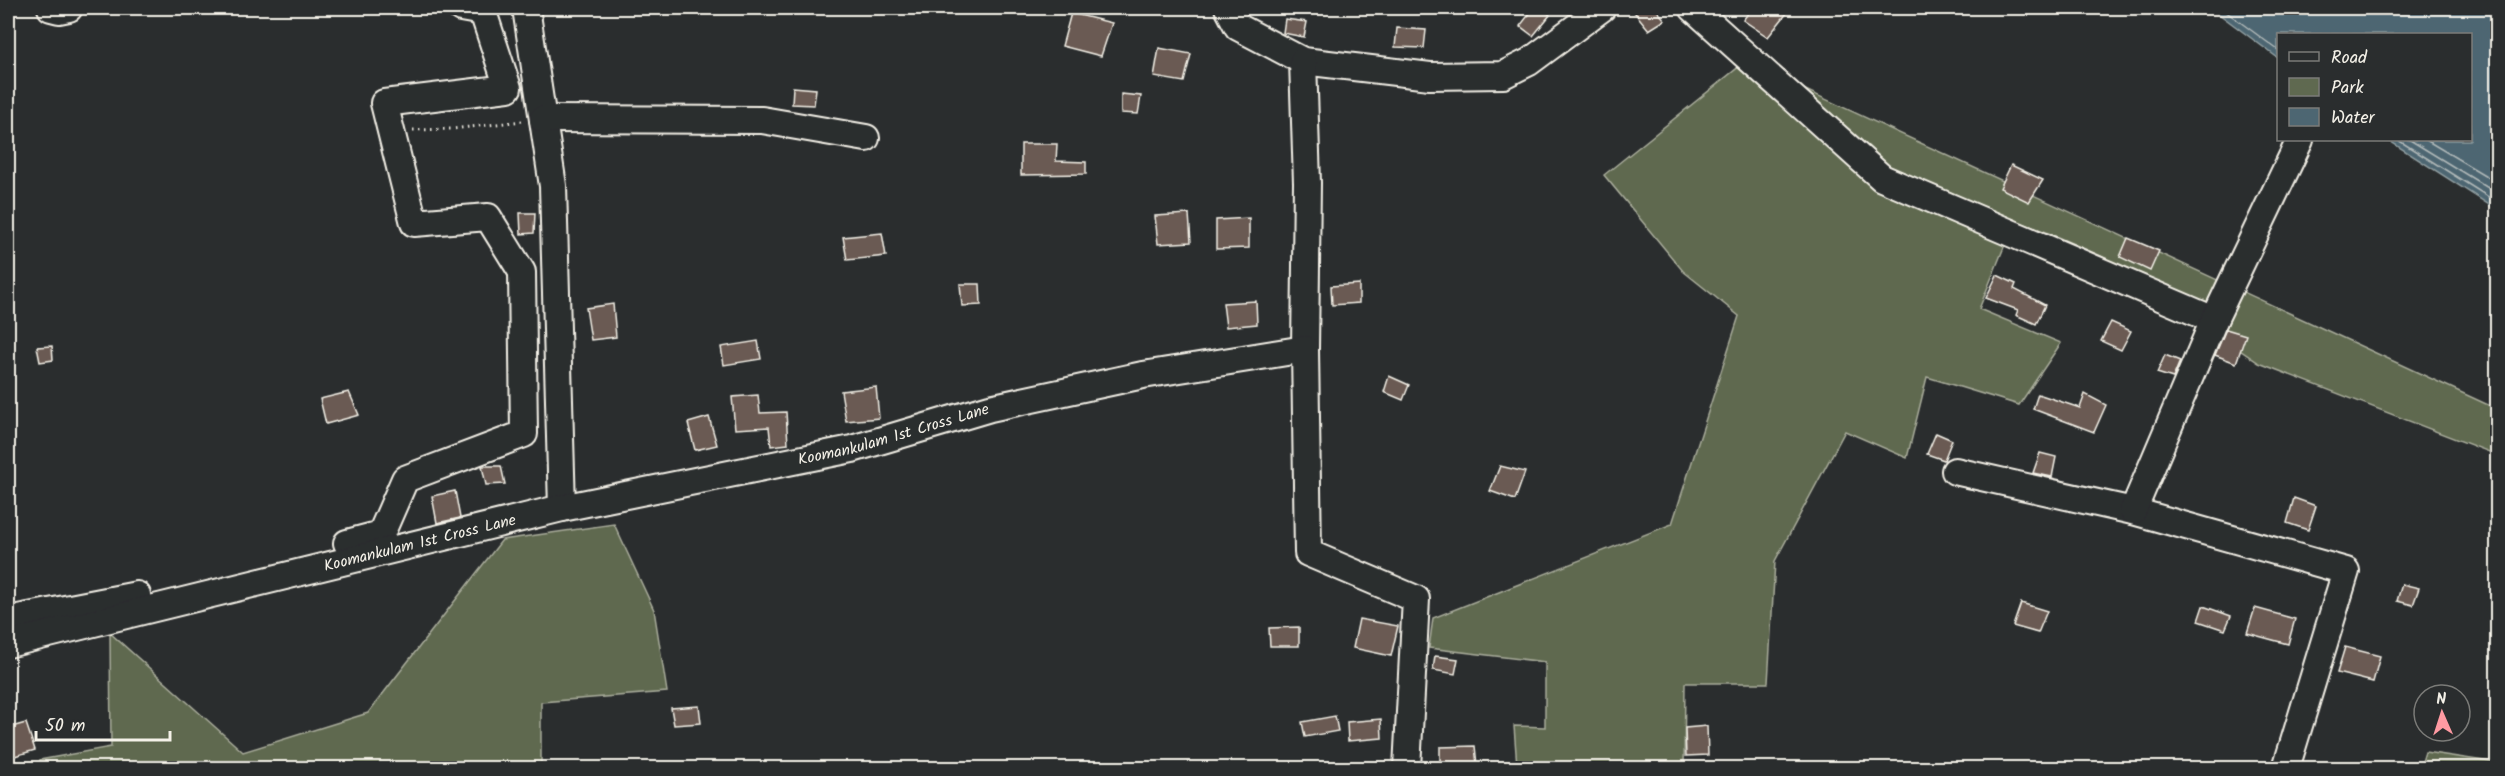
<svg xmlns="http://www.w3.org/2000/svg" width="2505" height="776" viewBox="0 0 2505 776" font-family="Kalam,sans-serif">
	<style>
		.green { fill: #5f6950; stroke: #aaad9c; stroke-width: 1.5 }
		.water { fill: #4d6672; stroke: #909ea1; stroke-width: 1.5 }
		.lines { fill: none; stroke-linecap: round; stroke-linejoin: round }
		.shore { stroke: #b1b9b9; stroke-width: 1.5 }
		.building { fill: #6a5a52; stroke: #f4f1e8; stroke-width: 1.5 }
		.minor-casing { stroke: #f4f1e8; stroke-width: 30 }
		.path { stroke: #f4f1e8; stroke-width: 3; stroke-dasharray: 1.5 4.5; stroke-linecap: butt }
		.minor { stroke: #2a2d2e; stroke-width: 26 }
		.labels { text-anchor: middle; dominant-baseline: central; stroke-width: 4.5; stroke-linejoin: round; paint-order: stroke }
		.street-label { font-size: 16px; fill: #f4f1e8; stroke: #2a2d2e }
	</style>
	<rect width="100%" height="100%" fill="#2a2d2e"/>
	<filter id="ink" filterUnits="userSpaceOnUse"><feTurbulence type="fractalNoise" baseFrequency=".0167" numOctaves="2"/><feDisplacementMap in="SourceGraphic" scale="12" xChannelSelector="R" yChannelSelector="G"/><feConvolveMatrix kernelMatrix="1 2 1 2 8 2 1 2 1" color-interpolation-filters="sRGB"/></filter>
	<g filter="url(#ink)">
		<g class="green">
			<path d="M 1745,62 L 2497,409 L 2497,455 L 2259,363 L 2103,257 L 2046,232 L 1838,152 L 2006,242 L 1979,309 L 2061,343 L 2019,405 L 1927,377 L 1907,458 L 1845,431 L 1775,561 L 1768,683 L 1685,683 L 1684,768 L 1517,766 L 1514,726 L 1545,727 L 1545,662 L 1429,648 L 1433,618 L 1672,524 L 1739,316 L 1683,271 L 1604,175 Z"/>
			<path d="M 614,524 L 654,610 L 667,692 L 541,702 L 541,768 L 40,768 L 40,760 L 111,747 L 110,633 L 243,752 L 368,713 L 502,540 Z"/>
			<path d="M 2425,752 L 2497,763 L 2497,768 L 2420,768 Z"/>
		</g>
		<path class="water" d="M 2211,8 L 2497,8 L 2497,210 L 2388,140 L 2470,140 L 2470,34 L 2278,34 L 2278,58 Z"/>
		<g class="lines">
			<g class="shore">
				<path d="M 2221,8 L 2278,50"/>
				<path d="M 2398,140 L 2498,203"/>
				<path d="M 2410,140 L 2498,194"/>
				<path d="M 2426,140 L 2498,183"/>
			</g>
		</g>
		<g class="building">
			<path d="M 1534,8 L 1541,8 L 1550,15 L 1533,36 L 1520,26 Z"/>
			<path d="M 1631,8 L 1655,8 L 1665,20 L 1649,30 Z"/>
			<path d="M 1752,8 L 1791,8 L 1768,37 L 1743,20 Z"/>
			<path d="M 1071,13 L 1112,23 L 1101,56 L 1062,46 Z"/>
			<path d="M 1285,19 L 1307,22 L 1304,37 L 1283,33 Z"/>
			<path d="M 1397,28 L 1426,30 L 1424,48 L 1395,47 Z"/>
			<path d="M 1159,48 L 1191,54 L 1184,82 L 1154,77 Z"/>
			<path d="M 793,87 L 816,89 L 814,105 L 792,104 Z"/>
			<path d="M 1121,94 L 1141,96 L 1138,114 L 1121,113 Z"/>
			<path d="M 1021,144 L 1057,144 L 1056,161 L 1086,162 L 1086,174 L 1021,175 Z"/>
			<path d="M 2011,165 L 2043,180 L 2029,202 L 2000,188 Z"/>
			<path d="M 520,213 L 535,213 L 534,233 L 521,234 Z"/>
			<path d="M 1189,214 L 1191,242 L 1158,244 L 1155,216 Z"/>
			<path d="M 1249,218 L 1249,248 L 1216,249 L 1216,220 Z"/>
			<path d="M 882,233 L 886,256 L 847,260 L 843,237 Z"/>
			<path d="M 2128,238 L 2159,251 L 2150,271 L 2120,257 Z"/>
			<path d="M 1997,275 L 2016,284 L 2014,289 L 2045,305 L 2036,324 L 2016,315 L 2018,310 L 1986,298 Z"/>
			<path d="M 960,284 L 980,284 L 981,305 L 962,306 Z"/>
			<path d="M 1359,284 L 1359,303 L 1332,305 L 1331,286 Z"/>
			<path d="M 1256,301 L 1257,324 L 1226,327 L 1223,303 Z"/>
			<path d="M 613,304 L 616,337 L 591,340 L 586,308 Z"/>
			<path d="M 2111,322 L 2131,331 L 2121,350 L 2101,341 Z"/>
			<path d="M 2226,329 L 2246,335 L 2236,363 L 2215,355 Z"/>
			<path d="M 758,341 L 761,359 L 724,365 L 721,347 Z"/>
			<path d="M 52,346 L 53,360 L 40,362 L 37,347 Z"/>
			<path d="M 2165,355 L 2180,361 L 2173,378 L 2157,373 Z"/>
			<path d="M 1389,376 L 1409,385 L 1403,400 L 1384,392 Z"/>
			<path d="M 876,387 L 879,418 L 846,421 L 841,391 Z"/>
			<path d="M 349,392 L 359,415 L 326,424 L 320,399 Z"/>
			<path d="M 2038,394 L 2080,408 L 2085,394 L 2106,405 L 2094,432 L 2033,409 Z"/>
			<path d="M 758,395 L 760,413 L 786,412 L 788,444 L 771,446 L 769,427 L 735,429 L 732,397 Z"/>
			<path d="M 709,417 L 717,445 L 695,450 L 688,423 Z"/>
			<path d="M 1936,433 L 1952,440 L 1944,460 L 1927,454 Z"/>
			<path d="M 2040,453 L 2056,457 L 2052,477 L 2033,473 Z"/>
			<path d="M 482,466 L 501,466 L 505,484 L 486,485 Z"/>
			<path d="M 1500,466 L 1525,472 L 1515,500 L 1490,491 Z"/>
			<path d="M 455,491 L 460,518 L 437,523 L 432,496 Z"/>
			<path d="M 2294,498 L 2316,506 L 2308,530 L 2287,523 Z"/>
			<path d="M 2402,584 L 2419,588 L 2413,605 L 2397,601 Z"/>
			<path d="M 2021,603 L 2047,611 L 2038,633 L 2013,626 Z"/>
			<path d="M 2203,606 L 2231,616 L 2225,630 L 2198,621 Z"/>
			<path d="M 2255,608 L 2295,619 L 2288,644 L 2247,633 Z"/>
			<path d="M 1359,619 L 1398,626 L 1391,656 L 1353,648 Z"/>
			<path d="M 1299,627 L 1299,646 L 1270,646 L 1269,628 Z"/>
			<path d="M 2345,647 L 2380,656 L 2373,682 L 2337,673 Z"/>
			<path d="M 1435,656 L 1458,659 L 1455,674 L 1433,670 Z"/>
			<path d="M 699,706 L 701,723 L 674,725 L 671,708 Z"/>
			<path d="M 1335,716 L 1338,731 L 1305,737 L 1302,722 Z"/>
			<path d="M 1381,719 L 1382,738 L 1348,741 L 1347,722 Z"/>
			<path d="M 26,723 L 35,750 L 8,758 L 8,728 Z"/>
			<path d="M 1707,726 L 1708,755 L 1686,756 L 1685,728 Z"/>
			<path d="M 1475,746 L 1477,765 L 1440,765 L 1440,747 Z"/>
		</g>
		<g class="lines">
			<defs>
				<g id="minor">
					<path d="M 51,8 L 59,10 L 69,8"/>
					<path d="M 526,8 L 553,186 L 562,508"/>
					<path d="M 1228,8 L 1238,27 L 1303,61 L 1430,76 L 1503,75 L 1529,62 L 1602,8"/>
					<path d="M 1693,8 L 1882,178 L 2214,320"/>
					<path d="M 1303,61 L 1307,183 L 1305,349"/>
					<path d="M 543,119 L 762,120 L 866,138"/>
					<path d="M 1955,471 L 2133,511 L 2346,571 L 2286,768"/>
					<path d="M 2133,511 L 2214,320 L 2300,140"/>
					<path d="M 347,543 L 381,534 L 405,479 L 524,434 L 522,272 L 488,217 L 414,223 L 384,103 L 508,88 L 483,12 L 461,8"/>
					<path d="M 8,620 L 137,595"/>
					<path id="s1" d="M 8,644 L 562,508 L 852,449 L 990,408 L 1143,375 L 1305,349 L 1308,553 L 1416,599 L 1407,768"/>
				</g>
			</defs>
			<use href="#minor" class="minor-casing"/>
			<path class="path" d="M 413,130 L 452,129 L 523,121"/>
			<use href="#minor" class="minor"/>
		</g>
	</g>
	<g class="labels">
		<g class="street-label">
			<text stroke="none"><textPath href="#s1" startOffset="910">Koomankulam 1st Cross Lane</textPath></text>
			<text stroke="none"><textPath href="#s1" startOffset="424">Koomankulam 1st Cross Lane</textPath></text>
		</g>
	</g>
	<rect width="2505" height="776" fill="none" stroke="#2a2d2e" stroke-width="30"/>
	<rect x="15" y="15" width="2475" height="746" fill="none" stroke="#f4f1e8" stroke-width="2" filter="url(#ink)"/>
	<rect x="2277" y="33" width="195" height="108" fill="#2a2d2e" stroke="#7b7b78" stroke-width="1.5"/>
	<rect x="2289" y="52" width="30" height="9" fill="#2a2d2e" stroke="#7b7b78" stroke-width="1.5"/>
	<text x="2331" y="63" font-size="18" fill="#f4f1e8">Road</text>
	<rect x="2289" y="78" width="30" height="18" fill="#5f6950" stroke="#7b7b78" stroke-width="1.5"/>
	<text x="2331" y="93" font-size="18" fill="#f4f1e8">Park</text>
	<rect x="2289" y="108" width="30" height="18" fill="#4d6672" stroke="#7b7b78" stroke-width="1.5"/>
	<text x="2331" y="123" font-size="18" fill="#f4f1e8">Water</text>
	<g transform="translate(2442 713) rotate(357)"><circle r="28" fill="#2a2d2e" stroke="#7b7b78" stroke-width="1.5"/>
	<path d="M0-4.5L10 22L0 15L-10 22Z" fill="#ff9aa2"/>
	<text y="-9" font-size="16" font-weight="bold" text-anchor="middle" fill="#f4f1e8">N</text>
	</g>
	<path d="M36 731v9h134v-9" fill="none" stroke="#f4f1e8" stroke-width="3"/>
	<text x="45" y="731" font-size="18" fill="#f4f1e8" stroke="#2a2d2e" stroke-width="4.5" paint-order="stroke">50 m</text>
</svg>
